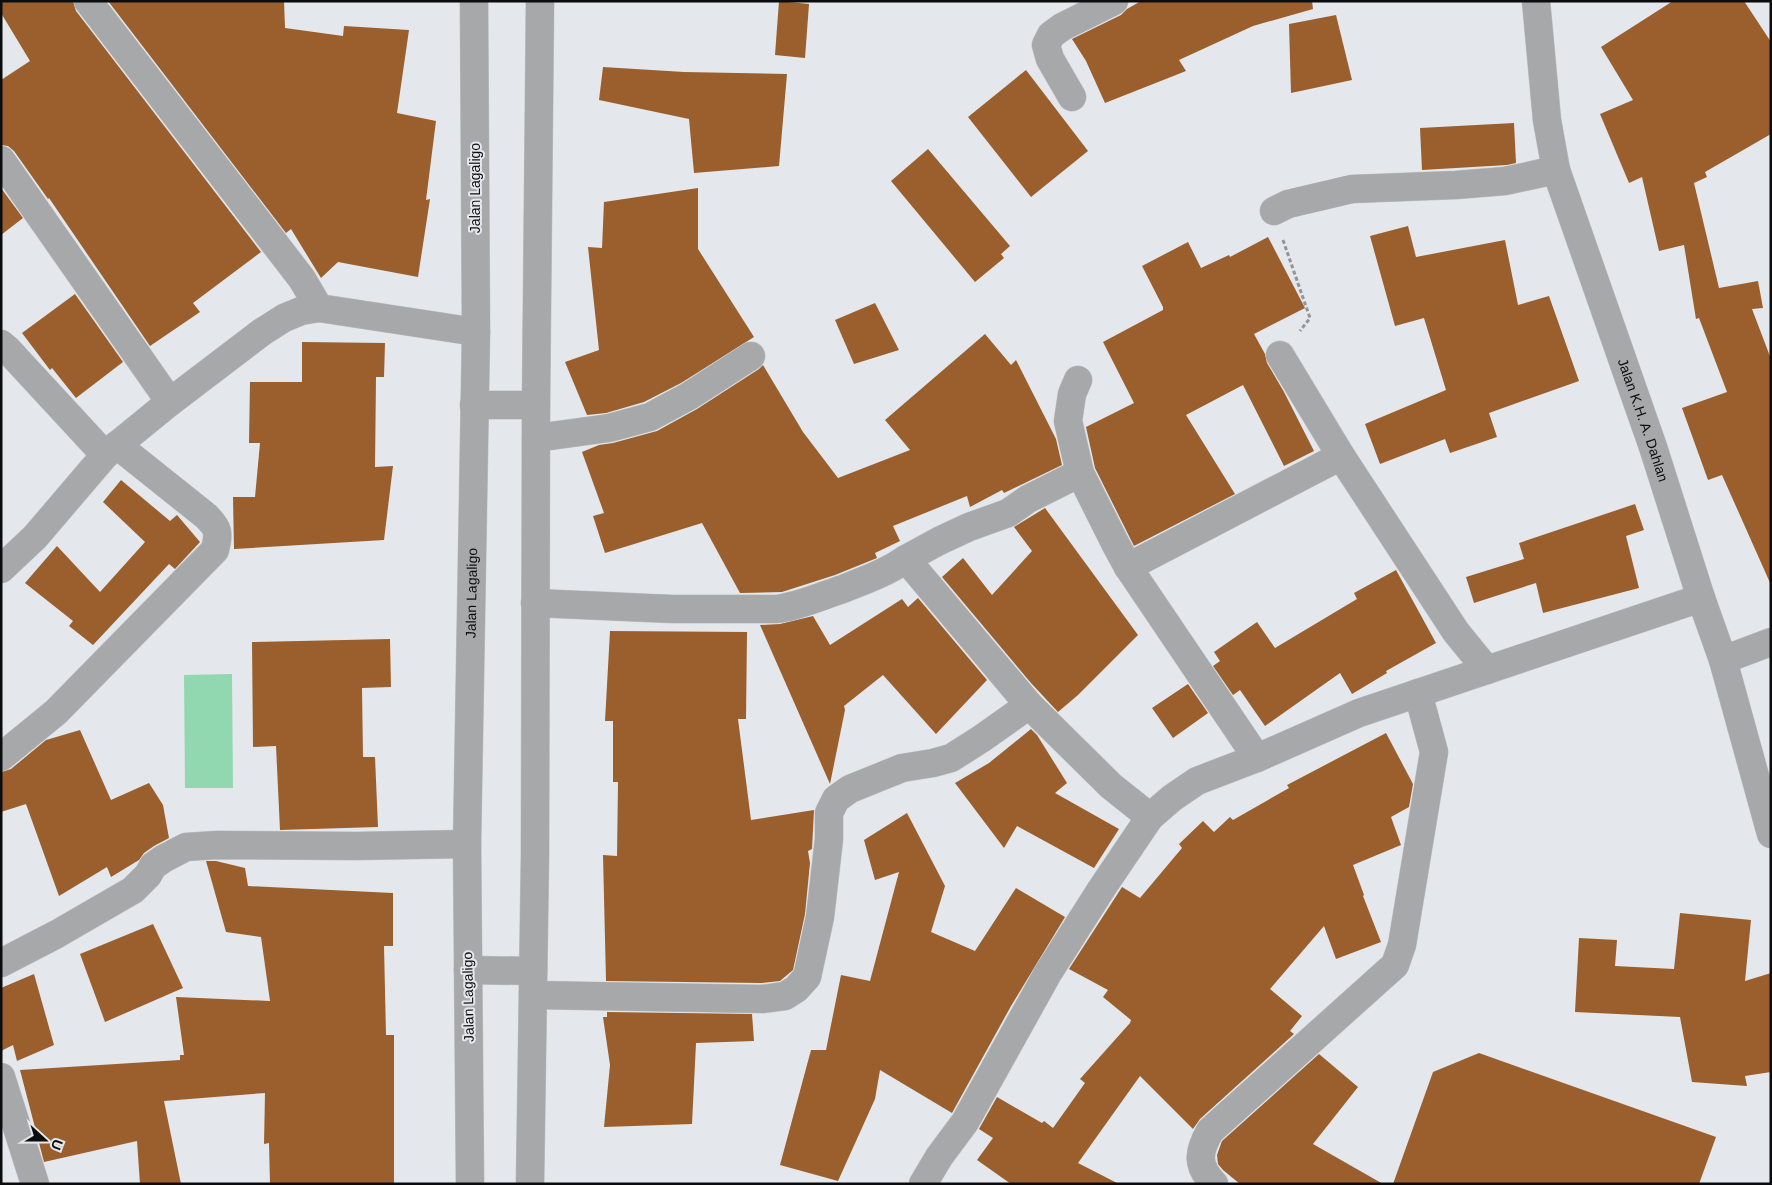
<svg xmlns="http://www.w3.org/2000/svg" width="1772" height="1185" viewBox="0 0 1772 1185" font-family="Arial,sans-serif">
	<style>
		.green { fill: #91d8b1 }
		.building { fill: #9a5f2d }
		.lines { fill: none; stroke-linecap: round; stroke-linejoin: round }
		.minor-casing { stroke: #c1c5c8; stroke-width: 29 }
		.path { stroke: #929598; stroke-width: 3; stroke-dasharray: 4 2.5; stroke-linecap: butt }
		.minor { stroke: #a7a8aa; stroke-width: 28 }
		.labels { text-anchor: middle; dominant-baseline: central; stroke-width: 4; stroke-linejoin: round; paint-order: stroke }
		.street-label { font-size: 14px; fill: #0b0c0d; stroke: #e4e8ec }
	</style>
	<rect width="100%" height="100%" fill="#e4e8ec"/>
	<path class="green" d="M 232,674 L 233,788 L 185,788 L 184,675 Z"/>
	<g class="building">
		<path d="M 1,1 L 73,1 L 76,11 L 261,252 L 193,303 L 200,312 L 150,346 L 49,198 L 48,199 L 14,151 L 8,146 L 1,145 L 1,80 L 30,61 L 1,13 Z"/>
		<path d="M 108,1 L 284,1 L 285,28 L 343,36 L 344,26 L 409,30 L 397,113 L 436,121 L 426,200 L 430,199 L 418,277 L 338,262 L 321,278 L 291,229 L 286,233 Z"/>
		<path d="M 779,1 L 809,4 L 805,58 L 775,55 Z"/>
		<path d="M 1141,1 L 1312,1 L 1313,9 L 1253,26 L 1179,60 L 1186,71 L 1105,103 L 1086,61 L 1072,39 L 1121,15 L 1127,9 Z"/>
		<path d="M 1673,1 L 1744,1 L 1771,42 L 1771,134 L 1705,172 L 1707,177 L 1694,183 L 1719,288 L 1758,281 L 1763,308 L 1752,309 L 1771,359 L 1771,585 L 1722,475 L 1708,480 L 1682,408 L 1727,392 L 1699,318 L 1696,319 L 1684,245 L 1659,251 L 1642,177 L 1629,183 L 1600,114 L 1633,100 L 1601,47 Z"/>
		<path d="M 1336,15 L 1352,80 L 1291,93 L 1289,24 Z"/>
		<path d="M 603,67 L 684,72 L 787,74 L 779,166 L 694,173 L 689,119 L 599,100 Z"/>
		<path d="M 1026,70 L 1088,151 L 1031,197 L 968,117 Z"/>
		<path d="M 1514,123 L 1516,163 L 1507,165 L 1422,170 L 1420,128 Z"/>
		<path d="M 928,149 L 1010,246 L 1001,254 L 1004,258 L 975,282 L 891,181 Z"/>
		<path d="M 1,188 L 23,218 L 1,235 Z"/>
		<path d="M 698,188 L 698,249 L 754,337 L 681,383 L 644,402 L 606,413 L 587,415 L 565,362 L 599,350 L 588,247 L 602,248 L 604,202 Z"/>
		<path d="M 1408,226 L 1416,257 L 1505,240 L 1518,305 L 1549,296 L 1579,381 L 1489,413 L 1497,437 L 1450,453 L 1445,439 L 1380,464 L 1365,424 L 1446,390 L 1424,318 L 1395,326 L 1370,236 Z"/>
		<path d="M 1268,237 L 1305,308 L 1254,334 L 1265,354 L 1267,363 L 1284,392 L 1314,451 L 1284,466 L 1243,385 L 1186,415 L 1235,494 L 1134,546 L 1095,468 L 1086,427 L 1134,403 L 1103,342 L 1163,310 L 1163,307 L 1142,266 L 1188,242 L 1201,268 L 1229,255 L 1230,257 Z"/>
		<path d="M 75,294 L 123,362 L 76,398 L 52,368 L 50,370 L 22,333 Z"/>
		<path d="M 875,303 L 899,350 L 854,364 L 835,320 Z"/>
		<path d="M 985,334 L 1011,365 L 1016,360 L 1056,439 L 1062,465 L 1004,493 L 1002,490 L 970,507 L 967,496 L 893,526 L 900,541 L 875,553 L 877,558 L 835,575 L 782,592 L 740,593 L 702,523 L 605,553 L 593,516 L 604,513 L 582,452 L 599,445 L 613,443 L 657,431 L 697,409 L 759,369 L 763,365 L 803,432 L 838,478 L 910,450 L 885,420 Z"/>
		<path d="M 302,342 L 385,343 L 384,377 L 376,377 L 375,467 L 393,466 L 384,540 L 234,549 L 233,497 L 255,497 L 260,443 L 249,443 L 250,382 L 302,382 Z"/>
		<path d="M 121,480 L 170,521 L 177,515 L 200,542 L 175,569 L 169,564 L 93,645 L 69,626 L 73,621 L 25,583 L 57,546 L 100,592 L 145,542 L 103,502 Z"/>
		<path d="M 1635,504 L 1644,530 L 1626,536 L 1639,588 L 1543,613 L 1536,583 L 1474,603 L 1466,577 L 1524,559 L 1519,543 Z"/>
		<path d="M 1045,508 L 1138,635 L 1078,695 L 1058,712 L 1031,683 L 942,577 L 963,558 L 992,595 L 1032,551 L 1014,527 Z"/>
		<path d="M 1396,570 L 1436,643 L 1386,671 L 1387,673 L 1352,694 L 1340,673 L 1265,726 L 1240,690 L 1233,695 L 1213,666 L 1220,661 L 1214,652 L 1257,622 L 1275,648 L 1357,599 L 1354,593 Z"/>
		<path d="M 918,598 L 987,680 L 936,734 L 883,675 L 844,706 L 845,710 L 830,784 L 760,625 L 780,624 L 813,616 L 830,645 L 902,599 L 908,607 Z"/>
		<path d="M 610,631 L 747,632 L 746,719 L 738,719 L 751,820 L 814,810 L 812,849 L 808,851 L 810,863 L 805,914 L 793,970 L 780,981 L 761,983 L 606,981 L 603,855 L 617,856 L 618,782 L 613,782 L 613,721 L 605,721 Z"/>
		<path d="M 390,639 L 391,687 L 362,688 L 363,757 L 375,757 L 378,827 L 280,830 L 276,746 L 253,747 L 252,642 Z"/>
		<path d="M 1188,684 L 1208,713 L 1173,738 L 1152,708 Z"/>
		<path d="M 1031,729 L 1037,735 L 1067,783 L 1055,793 L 1119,829 L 1094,868 L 1017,826 L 1004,848 L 955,783 L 989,763 Z"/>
		<path d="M 80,730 L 111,800 L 149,783 L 163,805 L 169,838 L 154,846 L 144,853 L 139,860 L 111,877 L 107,867 L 59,896 L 26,804 L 1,812 L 1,772 L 11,769 L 46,740 Z"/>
		<path d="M 1386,733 L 1413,784 L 1409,807 L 1391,817 L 1401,845 L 1353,865 L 1364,895 L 1363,896 L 1381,942 L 1336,959 L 1324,926 L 1270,989 L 1302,1016 L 1290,1031 L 1294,1034 L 1200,1119 L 1193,1129 L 1140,1076 L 1078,1163 L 1119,1184 L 1011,1184 L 977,1160 L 993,1138 L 979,1129 L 997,1097 L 1042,1123 L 1044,1121 L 1053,1128 L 1085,1083 L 1080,1079 L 1130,1023 L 1131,1020 L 1103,997 L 1108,990 L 1069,969 L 1122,887 L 1140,898 L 1182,848 L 1179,844 L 1203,821 L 1214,832 L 1230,817 L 1233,820 L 1289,788 L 1287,785 Z"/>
		<path d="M 907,813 L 945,886 L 931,932 L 975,951 L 1016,888 L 1065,917 L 1011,1006 L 952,1113 L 880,1070 L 875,1099 L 838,1181 L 780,1165 L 811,1050 L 826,1050 L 841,975 L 870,981 L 899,872 L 875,880 L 864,840 Z"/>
		<path d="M 206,861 L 216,861 L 245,868 L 248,886 L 393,893 L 393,946 L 384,946 L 386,1035 L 394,1035 L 394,1184 L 270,1184 L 269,1143 L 264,1144 L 265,1093 L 164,1101 L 181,1184 L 140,1184 L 137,1141 L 44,1162 L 20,1070 L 180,1060 L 180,1055 L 184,1055 L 176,997 L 270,1001 L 261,937 L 226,932 Z"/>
		<path d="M 1680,913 L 1751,920 L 1745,981 L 1771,973 L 1771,1072 L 1745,1076 L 1747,1086 L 1692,1082 L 1680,1017 L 1575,1012 L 1579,938 L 1617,940 L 1615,966 L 1674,969 Z"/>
		<path d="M 153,924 L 183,988 L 105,1022 L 80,954 Z"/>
		<path d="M 34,974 L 54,1045 L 17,1061 L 13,1045 L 1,1051 L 1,988 Z"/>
		<path d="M 607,1012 L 752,1014 L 754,1041 L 696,1043 L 692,1124 L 604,1127 L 610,1065 L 603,1017 L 607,1017 Z"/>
		<path d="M 1479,1053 L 1716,1137 L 1699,1184 L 1393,1184 L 1433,1072 Z"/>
		<path d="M 1319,1054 L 1358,1087 L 1313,1144 L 1383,1184 L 1240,1184 L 1223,1170 L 1218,1164 L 1217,1155 L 1222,1141 Z"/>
	</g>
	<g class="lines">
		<defs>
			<g id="minor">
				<path d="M 88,1 L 302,279 L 319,308 L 476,332"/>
				<path id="s1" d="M 1536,1 L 1547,120 L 1556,170 L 1653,447 L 1701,598 L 1723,660 L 1771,834"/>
				<path d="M 1072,97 L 1050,59 L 1046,45 L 1051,35 L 1062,27 L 1114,1"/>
				<path d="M 1,160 L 170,402"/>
				<path d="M 1274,211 L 1288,204 L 1352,189 L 1456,185 L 1505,181 L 1556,170"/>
				<path d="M 1,344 L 8,350 L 105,455 L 35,537 L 1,569"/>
				<path d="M 1280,355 L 1341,456 L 1456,632 L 1487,670"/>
				<path d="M 1078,380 L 1072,394 L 1068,421 L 1080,473 L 1115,543 L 1128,567 L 1257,758"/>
				<path d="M 474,405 L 536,405"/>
				<path d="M 536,438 L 609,428 L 650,417 L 689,396 L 751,356"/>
				<path d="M 105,455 L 170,402 L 262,332 L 284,318 L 301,311 L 319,308"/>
				<path d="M 906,559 L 939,541 L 969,527 L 1008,513 L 1028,499 L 1080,473"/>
				<path d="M 1128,567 L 1341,456"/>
				<path d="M 535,603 L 672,609 L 777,609 C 799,606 819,597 840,590 C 863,581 886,573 906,559 L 1029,705 L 1111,786 L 1150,817"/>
				<path d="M 1723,660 L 1771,642"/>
				<path d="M 1,757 L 56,712 L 215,550 C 219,532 219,529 206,516 L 117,445"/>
				<path d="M 1,963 L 57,934 L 133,890 L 148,875 L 153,866 L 163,859 L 186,847 L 217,845 L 356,846 L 467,844"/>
				<path d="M 468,970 L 533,971"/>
				<path d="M 533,995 L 762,999 L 785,996 L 796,989 L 807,977 L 820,917 L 829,839 L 829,813 L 836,799 L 850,789 L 902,768 L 933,763 L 951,758 L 981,739 L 1029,705"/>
				<path d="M 1,1077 L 35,1184"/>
				<path id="s2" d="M 470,1184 L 467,844 L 476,332 L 474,1"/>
				<path d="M 530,1184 L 535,855 L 536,405 L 540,1"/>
				<path d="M 923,1184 L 939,1157 L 965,1122 L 1048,973 L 1102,888 L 1150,817 L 1172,798 L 1197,781 L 1257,758 L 1359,713 L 1701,598"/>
				<path d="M 1214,1184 C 1196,1165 1198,1152 1210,1131 L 1395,965 L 1402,945 L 1434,752 L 1418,693"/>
			</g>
		</defs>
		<use href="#minor" class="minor-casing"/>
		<path class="path" d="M 1283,240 L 1310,318 L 1300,331"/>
		<use href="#minor" class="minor"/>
	</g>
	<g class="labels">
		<g class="street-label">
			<text transform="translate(475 188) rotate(-90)">Jalan Lagaligo</text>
			<text stroke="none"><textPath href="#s1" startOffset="435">Jalan K.H. A. Dahlan</textPath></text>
			<text stroke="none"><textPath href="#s2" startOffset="591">Jalan Lagaligo</textPath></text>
			<text transform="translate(468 997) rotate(-91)">Jalan Lagaligo</text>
		</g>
	</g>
	<rect width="1772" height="1185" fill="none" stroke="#0b0c0d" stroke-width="5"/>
	<g transform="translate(45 1140) rotate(111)" stroke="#e4e8ec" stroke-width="4" paint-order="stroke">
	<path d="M0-4L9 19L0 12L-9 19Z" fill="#0b0c0d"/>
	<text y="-8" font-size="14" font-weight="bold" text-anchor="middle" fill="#0b0c0d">U</text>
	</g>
</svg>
